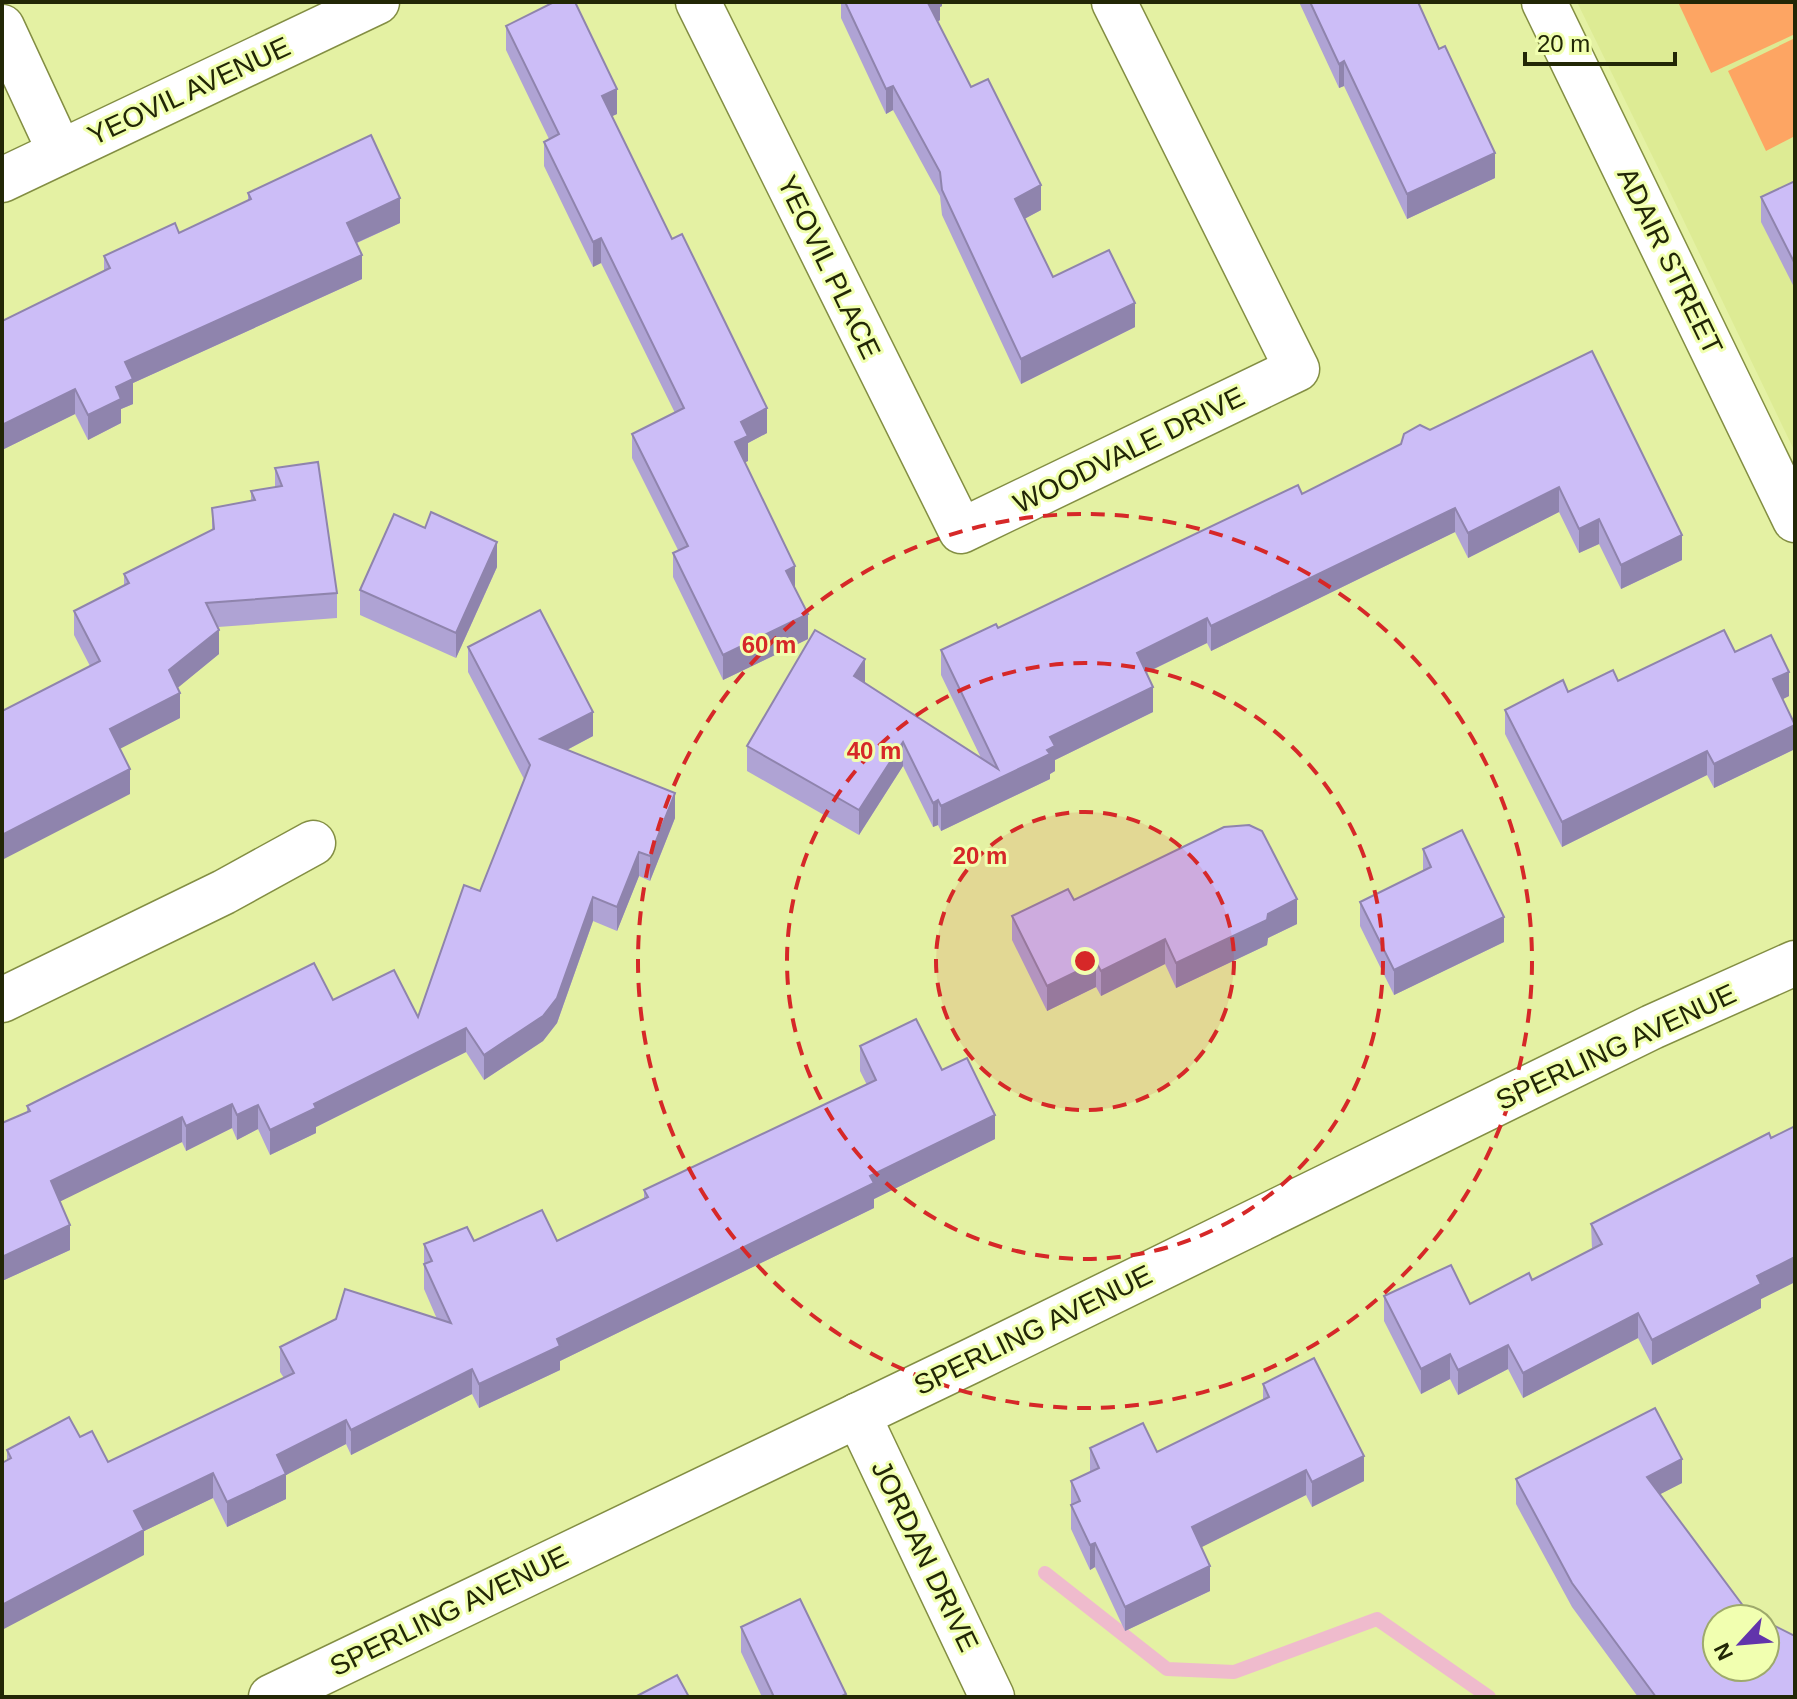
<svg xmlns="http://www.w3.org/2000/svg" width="1797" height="1699" viewBox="0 0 1797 1699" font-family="Helvetica,sans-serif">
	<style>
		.built { fill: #ddeb94 }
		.garden { fill: #fda563 }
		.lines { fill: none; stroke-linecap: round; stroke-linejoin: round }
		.stream { stroke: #efbbcd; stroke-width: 14 }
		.minor-casing { stroke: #838e43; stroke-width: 47 }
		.minor { stroke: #fff; stroke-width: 44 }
		.wall { fill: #afa3d4 }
		.shaded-wall { fill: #8f84ad }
		.building { fill: #ccbdf7; stroke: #8f84ad; stroke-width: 2 }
		.ring { fill: none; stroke: #d62828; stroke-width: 4; stroke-dasharray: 14 10 }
		.labels { text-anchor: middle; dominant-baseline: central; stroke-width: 6; stroke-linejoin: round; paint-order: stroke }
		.street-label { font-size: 28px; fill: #222706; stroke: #f1ffb0 }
		.centre { fill: #d62828; stroke: #f1ffb0; stroke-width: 4 }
		.ring-label { font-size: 24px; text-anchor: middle; font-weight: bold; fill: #d62828; stroke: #f1ffb0; stroke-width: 6; stroke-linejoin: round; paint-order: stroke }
	</style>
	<rect width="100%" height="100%" fill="#e4f1a3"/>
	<path class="built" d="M 1577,2 L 1795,2 L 1795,452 L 1667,186 Z"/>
	<g class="garden">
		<path d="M 1678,2 L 1795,2 L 1795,34 L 1711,73 Z"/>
		<path d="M 1795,38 L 1795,136 L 1766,151 L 1728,71 Z"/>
	</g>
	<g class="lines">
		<path class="stream" d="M 1045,1573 L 1167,1669 L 1234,1672 L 1377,1619 L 1489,1697"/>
		<defs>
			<g id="minor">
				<path d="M 698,2 L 961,531 L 1297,369 L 1114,2"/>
				<path d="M 1544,2 L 1795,520"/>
				<path d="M 2,27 L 60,152"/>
				<path d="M 2,180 L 377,2"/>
				<path d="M 2,1000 L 224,892 L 313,843"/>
				<path d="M 858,1415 L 992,1697"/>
				<path d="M 271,1697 L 971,1361 L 1652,1027 L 1795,963"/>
			</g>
		</defs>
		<use href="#minor" class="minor-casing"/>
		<use href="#minor" class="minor"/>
	</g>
	<g class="wall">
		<path d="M 841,2 L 942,2 L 942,6 L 940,7 L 940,20 L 937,22 L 971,87 L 1041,210 L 1024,219 L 1053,277 L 1135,327 L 1021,384 L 942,215 L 940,196 L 893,110 L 886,114 L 841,18 Z"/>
		<path d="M 1299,2 L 1418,2 L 1495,178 L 1407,219 L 1344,86 L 1339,88 Z"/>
		<path d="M 506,26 L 617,114 L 612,116 L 767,433 L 748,443 L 748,461 L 745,462 L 795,589 L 808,639 L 723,680 L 673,577 L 673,553 L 678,550 L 632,458 L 632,434 L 675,413 L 601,263 L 593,267 L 544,166 L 544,142 L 549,139 L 506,50 Z"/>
		<path d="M 1795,181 L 1795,289 L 1761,222 L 1761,197 Z"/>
		<path d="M 248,193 L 400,223 L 357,243 L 362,279 L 133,383 L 133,404 L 121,409 L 121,423 L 88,440 L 75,414 L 2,450 L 104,271 L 104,256 L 179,233 L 248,201 Z"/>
		<path d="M 1592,351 L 1682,560 L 1621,589 L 1599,544 L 1579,553 L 1559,512 L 1468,558 L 1455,532 L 1211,651 L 1207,643 L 1146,673 L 1153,712 L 1055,760 L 1055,771 L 1050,774 L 1050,779 L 941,831 L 938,825 L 933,827 L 903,766 L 859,835 L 747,771 L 747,746 L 865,683 L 981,758 L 941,675 L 941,650 L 998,628 L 1302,494 Z"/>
		<path d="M 275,468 L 337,593 L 337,618 L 218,627 L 219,654 L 177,688 L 180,718 L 120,748 L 130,794 L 90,666 L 74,635 L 74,611 L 124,586 L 124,574 L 212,530 L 212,508 L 251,501 L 251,491 L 275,487 Z"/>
		<path d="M 497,567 L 456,658 L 360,615 L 360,590 Z"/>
		<path d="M 468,647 L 593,736 L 567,750 L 675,818 L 650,881 L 639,876 L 617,931 L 593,921 L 557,1023 L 543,1041 L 484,1080 L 466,1052 L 316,1127 L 316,1133 L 270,1155 L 258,1129 L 237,1140 L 232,1128 L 186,1151 L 182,1142 L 60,1201 L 70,1250 L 2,1281 L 2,1123 L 27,1112 L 27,1106 L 333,1000 L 418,1017 L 480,891 L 524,779 L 468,672 Z"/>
		<path d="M 1735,652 L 1789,696 L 1783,699 L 1795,724 L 1795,749 L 1714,788 L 1707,775 L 1562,847 L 1505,734 L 1505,710 L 1568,692 Z"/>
		<path d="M 1423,849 L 1504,942 L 1394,995 L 1360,926 L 1360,902 L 1423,871 Z"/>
		<path d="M 1074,900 L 1297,924 L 1268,938 L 1267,945 L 1176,988 L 1165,964 L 1101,996 L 1096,987 L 1047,1011 L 1012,940 L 1012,916 Z"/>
		<path d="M 860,1046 L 942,1070 L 995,1139 L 874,1199 L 874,1208 L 560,1361 L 560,1370 L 479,1408 L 472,1394 L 351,1455 L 346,1444 L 286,1475 L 286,1499 L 227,1527 L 213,1498 L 144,1531 L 144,1555 L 7,1460 L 7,1450 L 80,1437 L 108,1462 L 284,1378 L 280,1372 L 280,1347 L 437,1319 L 424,1289 L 424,1244 L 474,1241 L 557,1241 L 644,1199 L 644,1190 L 867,1085 L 860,1071 Z"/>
		<path d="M 1795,1126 L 1795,1282 L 1761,1299 L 1761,1308 L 1652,1365 L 1638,1338 L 1523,1398 L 1508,1369 L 1458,1395 L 1450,1379 L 1421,1394 L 1384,1321 L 1384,1296 L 1470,1304 L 1532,1280 L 1592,1249 L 1591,1224 Z"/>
		<path d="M 1263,1384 L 1364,1481 L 1312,1507 L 1306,1495 L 1201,1547 L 1210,1591 L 1125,1631 L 1095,1567 L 1090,1570 L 1071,1529 L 1071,1481 L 1090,1472 L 1090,1448 L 1157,1452 L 1263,1400 Z"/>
		<path d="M 1516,1479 L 1682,1483 L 1660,1494 L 1747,1611 L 1795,1697 L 1638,1697 L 1572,1607 L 1516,1504 Z"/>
		<path d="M 741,1627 L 846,1697 L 762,1697 L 741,1652 Z"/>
	</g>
	<g class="shaded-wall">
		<path d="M 929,2 L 942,2 L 942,6 L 940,7 L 940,20 L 928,28 L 928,3 Z"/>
		<path d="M 1344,61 L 1344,86 L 1339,88 L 1339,64 Z"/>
		<path d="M 893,86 L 893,110 L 886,114 L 886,89 Z"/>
		<path d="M 617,89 L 617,114 L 602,121 L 602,96 Z"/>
		<path d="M 1495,153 L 1495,178 L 1407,219 L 1407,194 Z"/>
		<path d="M 1041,185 L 1041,210 L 1015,224 L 1015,199 Z"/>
		<path d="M 400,198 L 400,223 L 347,247 L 347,223 Z"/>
		<path d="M 601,238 L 601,263 L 593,267 L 593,242 Z"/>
		<path d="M 362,255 L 362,279 L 133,383 L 133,404 L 121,409 L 121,423 L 88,440 L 88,415 L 125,362 Z"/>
		<path d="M 1135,303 L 1135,327 L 1021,384 L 1021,359 Z"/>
		<path d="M 75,389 L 75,414 L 2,450 L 2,425 Z"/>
		<path d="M 767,408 L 767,433 L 748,443 L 748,461 L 735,467 L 735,442 L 741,422 Z"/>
		<path d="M 1559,487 L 1559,512 L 1468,558 L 1468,533 Z"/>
		<path d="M 1455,508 L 1455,532 L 1211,651 L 1211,626 Z"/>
		<path d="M 1599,519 L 1599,544 L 1579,553 L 1579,529 Z"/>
		<path d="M 1682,535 L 1682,560 L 1621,589 L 1621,565 Z"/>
		<path d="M 497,542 L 497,567 L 456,658 L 456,633 Z"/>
		<path d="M 795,566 L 795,591 L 786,571 Z"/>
		<path d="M 808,614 L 808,639 L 723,680 L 723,655 Z"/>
		<path d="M 1207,618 L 1207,643 L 1137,677 L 1137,653 Z"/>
		<path d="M 219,630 L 219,654 L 169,695 L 169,670 Z"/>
		<path d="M 865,659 L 865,684 L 854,676 Z"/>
		<path d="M 1789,672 L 1789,696 L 1773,704 L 1773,679 Z"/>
		<path d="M 1153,687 L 1153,712 L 1055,760 L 1055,771 L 1050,774 L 1050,779 L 941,831 L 941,806 L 1047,750 L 1050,737 Z"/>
		<path d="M 180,693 L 180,718 L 110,754 L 110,729 Z"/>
		<path d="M 593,712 L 593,736 L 540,764 L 540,739 Z"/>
		<path d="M 1795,725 L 1795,749 L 1714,788 L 1714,764 Z"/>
		<path d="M 903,742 L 903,766 L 859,835 L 859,810 Z"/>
		<path d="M 1707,751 L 1707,775 L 1562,847 L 1562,822 Z"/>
		<path d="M 130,769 L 130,794 L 2,860 L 2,835 Z"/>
		<path d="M 675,793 L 675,818 L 650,881 L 650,856 Z"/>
		<path d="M 938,800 L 938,825 L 933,827 L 933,803 Z"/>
		<path d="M 639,852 L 639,876 L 617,931 L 617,907 Z"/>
		<path d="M 593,897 L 593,921 L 557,1023 L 543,1041 L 484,1080 L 484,1055 Z"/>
		<path d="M 1297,899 L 1297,924 L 1268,938 L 1267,945 L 1176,988 L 1176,963 L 1268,914 Z"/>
		<path d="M 1504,917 L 1504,942 L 1394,995 L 1394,970 Z"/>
		<path d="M 1165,939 L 1165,964 L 1101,996 L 1101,971 Z"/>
		<path d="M 1096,962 L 1096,987 L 1047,1011 L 1047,986 Z"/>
		<path d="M 466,1028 L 466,1052 L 316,1127 L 316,1133 L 270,1155 L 270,1130 L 314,1104 Z"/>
		<path d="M 232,1104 L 232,1128 L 186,1151 L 186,1126 Z"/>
		<path d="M 258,1105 L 258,1129 L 237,1140 L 237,1115 Z"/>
		<path d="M 995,1115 L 995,1139 L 874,1199 L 874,1208 L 560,1361 L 560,1370 L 479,1408 L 479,1384 L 557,1339 L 870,1176 Z"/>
		<path d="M 182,1117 L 182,1142 L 51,1206 L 51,1181 Z"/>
		<path d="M 70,1225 L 70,1250 L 2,1281 L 2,1257 Z"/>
		<path d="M 1795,1257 L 1795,1282 L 1761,1299 L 1761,1308 L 1652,1365 L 1652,1340 L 1757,1276 Z"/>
		<path d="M 1638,1313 L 1638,1338 L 1523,1398 L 1523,1373 Z"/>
		<path d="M 1508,1345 L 1508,1369 L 1458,1395 L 1458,1370 Z"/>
		<path d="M 1450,1354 L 1450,1379 L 1421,1394 L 1421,1369 Z"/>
		<path d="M 472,1369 L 472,1394 L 351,1455 L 351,1430 Z"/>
		<path d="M 346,1420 L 346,1444 L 286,1475 L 286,1499 L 227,1527 L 227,1502 L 277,1455 Z"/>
		<path d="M 1364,1456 L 1364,1481 L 1312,1507 L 1312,1482 Z"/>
		<path d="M 1682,1459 L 1682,1483 L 1647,1501 L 1647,1477 Z"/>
		<path d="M 1306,1470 L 1306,1495 L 1192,1552 L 1192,1527 Z"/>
		<path d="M 213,1473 L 213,1498 L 144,1531 L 144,1555 L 2,1630 L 2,1605 L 134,1511 Z"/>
		<path d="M 1095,1543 L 1095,1567 L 1090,1570 L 1090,1545 Z"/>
		<path d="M 1210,1566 L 1210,1591 L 1125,1631 L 1125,1607 Z"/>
	</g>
	<g class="building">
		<path d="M 554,2 L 575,2 L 617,89 L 602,96 L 672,239 L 682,234 L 767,408 L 741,422 L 748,436 L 735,442 L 795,566 L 786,571 L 808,614 L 723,655 L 673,553 L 688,546 L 632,434 L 684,408 L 601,238 L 593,242 L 544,142 L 559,134 L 506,26 Z"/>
		<path d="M 845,2 L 929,2 L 928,3 L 971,87 L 988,79 L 1041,185 L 1015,199 L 1053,277 L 1109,250 L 1135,303 L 1021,359 L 942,190 L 940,172 L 893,86 L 886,89 Z"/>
		<path d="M 1310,2 L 1418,2 L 1439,49 L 1445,46 L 1495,153 L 1407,194 L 1344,61 L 1339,64 Z"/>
		<path d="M 371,135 L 400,198 L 347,223 L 362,255 L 125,362 L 133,379 L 116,387 L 121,399 L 88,415 L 75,389 L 2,425 L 2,321 L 110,268 L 104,256 L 175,223 L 179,233 L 251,199 L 248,193 Z"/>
		<path d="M 1795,181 L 1795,264 L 1761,197 Z"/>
		<path d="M 1592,351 L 1682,535 L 1621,565 L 1599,519 L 1579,529 L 1559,487 L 1468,533 L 1455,508 L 1211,626 L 1207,618 L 1137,653 L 1153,687 L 1050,737 L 1055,746 L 1047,750 L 1050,754 L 941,806 L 938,800 L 933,803 L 903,742 L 859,810 L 747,746 L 815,630 L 865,659 L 854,676 L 998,769 L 941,650 L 996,624 L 998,628 L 1298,485 L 1302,494 L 1401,444 L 1404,434 L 1420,425 L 1430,430 Z"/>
		<path d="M 318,462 L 337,593 L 206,603 L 219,630 L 169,670 L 180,693 L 110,729 L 130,769 L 2,835 L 2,711 L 100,661 L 74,611 L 129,583 L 124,574 L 214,529 L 212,508 L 255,500 L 251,491 L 282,486 L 275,468 Z"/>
		<path d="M 431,512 L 497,542 L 456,633 L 360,590 L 394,514 L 425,528 Z"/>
		<path d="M 540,610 L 593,712 L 540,739 L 675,793 L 650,856 L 639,852 L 617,907 L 593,897 L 557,998 L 543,1016 L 484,1055 L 466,1028 L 314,1104 L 316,1108 L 270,1130 L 258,1105 L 237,1115 L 232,1104 L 186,1126 L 182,1117 L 51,1181 L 70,1225 L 2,1257 L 2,1123 L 30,1111 L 27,1106 L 314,963 L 333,1000 L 394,970 L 418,1017 L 464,885 L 480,891 L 530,765 L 468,647 Z"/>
		<path d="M 1724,630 L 1735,652 L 1771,635 L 1789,672 L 1773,679 L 1795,725 L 1714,764 L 1707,751 L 1562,822 L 1505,710 L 1563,680 L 1568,692 L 1613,670 L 1618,681 Z"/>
		<path d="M 1249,825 L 1262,831 L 1297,899 L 1268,914 L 1267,920 L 1176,963 L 1165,939 L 1101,971 L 1096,962 L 1047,986 L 1012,916 L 1068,889 L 1074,900 L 1224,827 Z"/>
		<path d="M 1462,830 L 1504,917 L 1394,970 L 1360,902 L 1431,867 L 1423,849 Z"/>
		<path d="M 916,1019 L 942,1070 L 967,1058 L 995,1115 L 870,1176 L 874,1183 L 557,1339 L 560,1346 L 479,1384 L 472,1369 L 351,1430 L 346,1420 L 277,1455 L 286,1474 L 227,1502 L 213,1473 L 134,1511 L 144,1530 L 2,1605 L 2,1463 L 11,1458 L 7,1450 L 69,1417 L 80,1437 L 92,1431 L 108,1462 L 294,1373 L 280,1347 L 336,1319 L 345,1289 L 451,1323 L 424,1264 L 432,1261 L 424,1244 L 467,1227 L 474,1241 L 542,1210 L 557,1241 L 648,1197 L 644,1190 L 876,1080 L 860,1046 Z"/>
		<path d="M 1795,1126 L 1795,1257 L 1757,1276 L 1761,1284 L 1652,1340 L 1638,1313 L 1523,1373 L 1508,1345 L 1458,1370 L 1450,1354 L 1421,1369 L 1384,1296 L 1451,1265 L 1470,1304 L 1529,1273 L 1532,1280 L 1602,1244 L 1591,1224 L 1769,1133 L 1771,1138 Z"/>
		<path d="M 1314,1358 L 1364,1456 L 1312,1482 L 1306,1470 L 1192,1527 L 1210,1566 L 1125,1607 L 1095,1543 L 1090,1545 L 1071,1505 L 1080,1501 L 1071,1481 L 1099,1468 L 1090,1448 L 1143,1423 L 1157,1452 L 1269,1397 L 1263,1384 Z"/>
		<path d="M 1655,1408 L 1682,1459 L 1647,1477 L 1747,1611 L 1762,1619 L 1717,1619 L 1717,1667 L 1765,1667 L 1765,1621 L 1795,1636 L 1795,1697 L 1656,1697 L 1572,1583 L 1516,1479 Z"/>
		<path d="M 800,1599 L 846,1694 L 840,1697 L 774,1697 L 741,1627 Z"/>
		<path d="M 677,1675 L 689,1697 L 635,1697 Z"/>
	</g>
	<circle cx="1085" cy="961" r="149" fill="#d62828" fill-opacity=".12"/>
	<g class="ring">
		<circle cx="1085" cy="961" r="149"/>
		<circle cx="1085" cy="961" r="298"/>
		<circle cx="1085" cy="961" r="447"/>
	</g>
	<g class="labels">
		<g class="street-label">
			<text transform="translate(189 91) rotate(-25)">YEOVIL AVENUE</text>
			<text transform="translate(1670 261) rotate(64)">ADAIR STREET</text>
			<text transform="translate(829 267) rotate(64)">YEOVIL PLACE</text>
			<text transform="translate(1129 450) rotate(-26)">WOODVALE DRIVE</text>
			<text transform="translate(1616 1047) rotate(-25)">SPERLING AVENUE</text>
			<text transform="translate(1033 1330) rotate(-26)">SPERLING AVENUE</text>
			<text transform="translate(925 1556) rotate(64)">JORDAN DRIVE</text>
			<text transform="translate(449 1611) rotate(-26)">SPERLING AVENUE</text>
		</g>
	</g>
	<circle cx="1085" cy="961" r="12" class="centre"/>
	<g class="ring-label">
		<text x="769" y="653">60 m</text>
		<text x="874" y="759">40 m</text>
		<text x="980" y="864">20 m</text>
	</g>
	<rect width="1797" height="1699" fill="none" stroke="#222706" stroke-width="8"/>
	<g transform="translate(1741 1643) rotate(244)"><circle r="38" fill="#f1ffb0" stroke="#9ea96c" stroke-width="2"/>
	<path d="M0-6L14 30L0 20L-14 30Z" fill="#6234ab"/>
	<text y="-12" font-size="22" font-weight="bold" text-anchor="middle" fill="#222706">N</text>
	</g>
	<path d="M1525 52v12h150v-12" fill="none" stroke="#222706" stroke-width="4"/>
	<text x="1537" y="52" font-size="24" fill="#222706" stroke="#f1ffb0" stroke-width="6" paint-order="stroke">20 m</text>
</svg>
